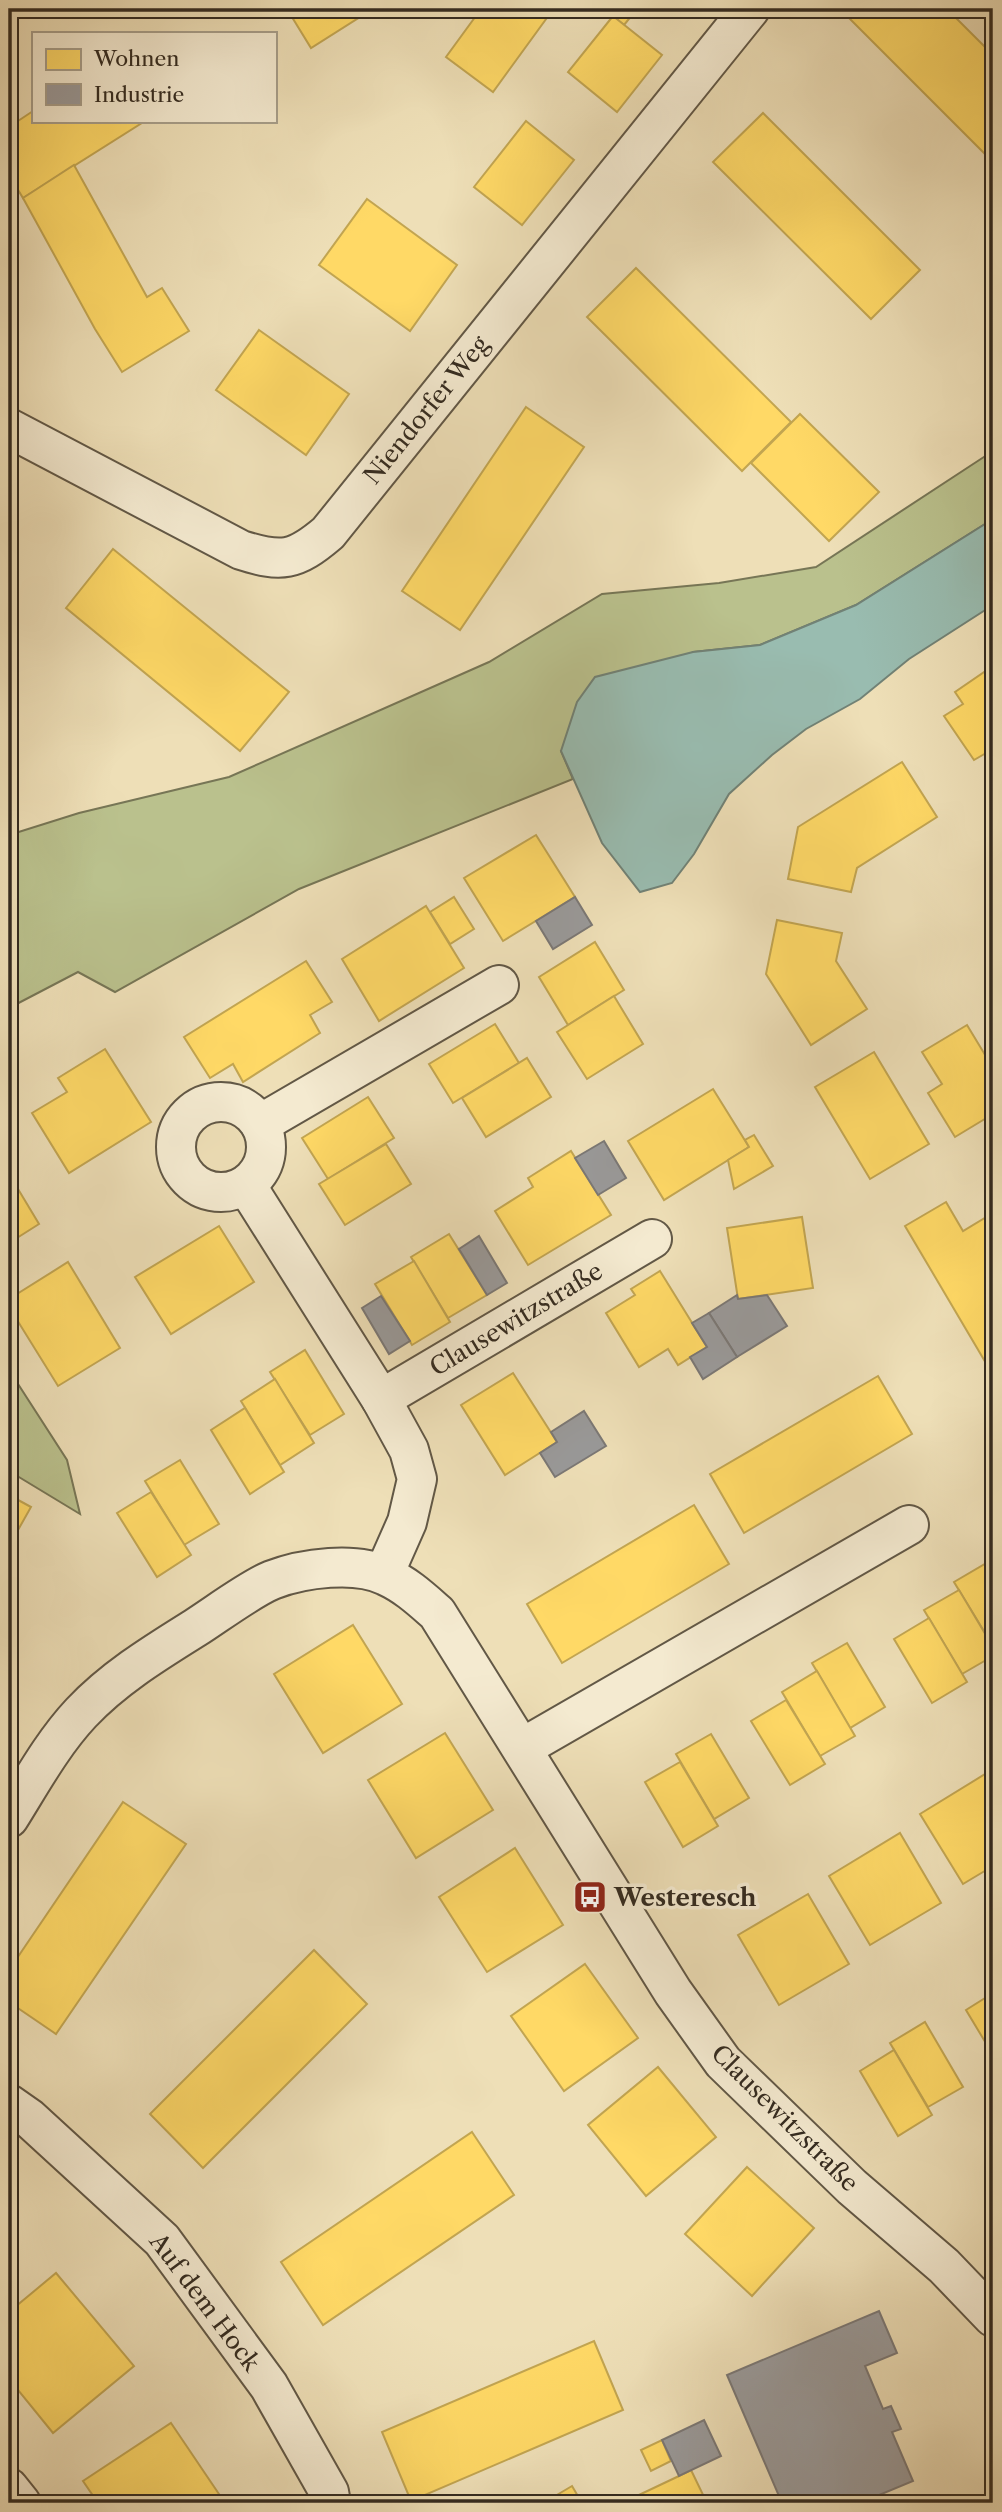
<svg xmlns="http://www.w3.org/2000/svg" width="1002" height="2512" viewBox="0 0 1002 2512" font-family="'Libre Caslon Text',serif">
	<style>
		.green { fill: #bac18d; stroke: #777656; stroke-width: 2 }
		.water { fill: #99bcb0; stroke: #718276; stroke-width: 2 }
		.homes { fill: #ffd966; stroke: #c2a551; stroke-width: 2 }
		.industry { fill: #999; stroke: #7b7875; stroke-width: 2 }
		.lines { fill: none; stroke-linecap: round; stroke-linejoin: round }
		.minor-casing { stroke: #625846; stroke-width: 42 }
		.minor { stroke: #f4ead0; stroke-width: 38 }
		.labels { text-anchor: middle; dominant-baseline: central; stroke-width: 7; stroke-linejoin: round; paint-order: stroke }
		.street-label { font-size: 24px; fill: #342b20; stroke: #f4ead0 }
		.poi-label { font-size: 24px; font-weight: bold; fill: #342b20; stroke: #f4ead0; text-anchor: start }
	</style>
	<rect width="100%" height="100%" fill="#eedfb7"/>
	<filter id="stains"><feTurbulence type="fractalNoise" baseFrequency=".00286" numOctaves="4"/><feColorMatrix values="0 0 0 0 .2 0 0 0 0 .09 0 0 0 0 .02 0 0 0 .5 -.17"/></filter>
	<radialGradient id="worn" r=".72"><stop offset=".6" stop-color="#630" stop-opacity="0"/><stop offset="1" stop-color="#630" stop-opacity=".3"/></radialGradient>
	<g class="green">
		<path d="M 993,451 L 993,519 L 856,605 L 760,645 L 693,652 L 561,751 L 573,779 L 299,889 L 115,992 L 78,972 L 9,1008 L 9,835 L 79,813 L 229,777 L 489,662 L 602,594 L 719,583 L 816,567 Z"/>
		<path d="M 9,1370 L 67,1460 L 80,1514 L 9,1471 Z"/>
	</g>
	<path class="water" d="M 993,519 L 993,605 L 909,659 L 860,699 L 806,729 L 772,755 L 729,794 L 694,854 L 672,883 L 640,892 L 602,843 L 561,751 L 577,702 L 595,677 L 693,652 L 760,645 L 856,605 Z"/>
	<g class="homes">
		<path d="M 287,9 L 370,9 L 371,10 L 311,48 Z"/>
		<path d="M 481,9 L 540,9 L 549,15 L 493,92 L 446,57 Z"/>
		<path d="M 604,9 L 637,9 L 624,25 Z"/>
		<path d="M 840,9 L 947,9 L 993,55 L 993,162 Z"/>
		<path d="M 613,16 L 662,55 L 617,112 L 568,72 Z"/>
		<path d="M 33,111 L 33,121 L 145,121 L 23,198 L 9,175 L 9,127 Z"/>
		<path d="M 763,113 L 920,270 L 871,319 L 713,162 Z"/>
		<path d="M 526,121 L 574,160 L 522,225 L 474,187 Z"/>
		<path d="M 74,165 L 147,297 L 162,288 L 189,331 L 122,372 L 95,329 L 23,198 Z"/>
		<path d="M 367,199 L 457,265 L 410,331 L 319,265 Z"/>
		<path d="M 636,268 L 791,422 L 742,471 L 587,317 Z"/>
		<path d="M 259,330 L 349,394 L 306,455 L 216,390 Z"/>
		<path d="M 526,407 L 584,447 L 460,630 L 402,591 Z"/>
		<path d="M 800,414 L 879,492 L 829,541 L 751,463 Z"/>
		<path d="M 113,549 L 289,692 L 240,751 L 66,608 Z"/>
		<path d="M 993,666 L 993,749 L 974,760 L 944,716 L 963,704 L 955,692 Z"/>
		<path d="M 902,762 L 937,817 L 857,868 L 851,892 L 788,879 L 798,827 Z"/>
		<path d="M 536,835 L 575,897 L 503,941 L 464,878 Z"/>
		<path d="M 454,897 L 474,929 L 450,944 L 430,912 Z"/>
		<path d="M 426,906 L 464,968 L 379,1021 L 342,959 Z"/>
		<path d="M 777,920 L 842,933 L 836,961 L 867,1009 L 811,1045 L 766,974 Z"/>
		<path d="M 595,942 L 624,990 L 568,1025 L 539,977 Z"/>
		<path d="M 306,961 L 332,1002 L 310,1015 L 320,1033 L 243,1082 L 233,1064 L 210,1078 L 184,1037 Z"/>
		<path d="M 614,996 L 643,1044 L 587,1079 L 557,1032 Z"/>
		<path d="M 495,1024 L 519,1063 L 453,1103 L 429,1064 Z"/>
		<path d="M 967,1025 L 993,1068 L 993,1114 L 955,1137 L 928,1093 L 942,1084 L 922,1052 Z"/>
		<path d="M 105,1049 L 151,1122 L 69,1173 L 32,1113 L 67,1092 L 58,1078 Z"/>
		<path d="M 874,1052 L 929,1144 L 870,1179 L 815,1087 Z"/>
		<path d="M 527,1058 L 551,1097 L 486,1137 L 462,1098 Z"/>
		<path d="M 713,1089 L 749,1147 L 664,1200 L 628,1141 Z"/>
		<path d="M 368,1097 L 394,1138 L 328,1179 L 302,1138 Z"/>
		<path d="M 754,1135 L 773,1166 L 734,1189 L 728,1160 L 749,1147 L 745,1140 Z"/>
		<path d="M 386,1144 L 411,1184 L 345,1225 L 319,1184 Z"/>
		<path d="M 571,1151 L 611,1215 L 528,1265 L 495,1211 L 533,1187 L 528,1178 Z"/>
		<path d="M 9,1174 L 39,1224 L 9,1243 Z"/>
		<path d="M 946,1202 L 963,1231 L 993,1213 L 993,1375 L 905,1226 Z"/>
		<path d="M 802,1217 L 813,1288 L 738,1299 L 727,1228 Z"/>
		<path d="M 219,1226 L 254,1282 L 171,1334 L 135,1277 Z"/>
		<path d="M 449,1234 L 487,1295 L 448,1318 L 411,1257 Z"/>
		<path d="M 414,1261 L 450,1322 L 412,1345 L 375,1284 Z"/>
		<path d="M 68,1262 L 120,1348 L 58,1386 L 9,1307 L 9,1299 Z"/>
		<path d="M 660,1271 L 707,1347 L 678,1365 L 668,1349 L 639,1367 L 606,1313 L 635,1295 L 631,1289 Z"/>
		<path d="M 305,1350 L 344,1414 L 310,1435 L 270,1372 Z"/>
		<path d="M 513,1373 L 557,1442 L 505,1475 L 461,1405 Z"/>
		<path d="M 878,1376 L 912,1434 L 744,1533 L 710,1474 Z"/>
		<path d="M 275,1379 L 314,1443 L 280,1465 L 241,1401 Z"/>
		<path d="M 245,1408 L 284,1472 L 250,1494 L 211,1430 Z"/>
		<path d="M 180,1460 L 219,1524 L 184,1545 L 145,1481 Z"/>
		<path d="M 151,1492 L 191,1555 L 157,1577 L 117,1513 Z"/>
		<path d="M 9,1495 L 31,1507 L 9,1546 Z"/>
		<path d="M 694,1505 L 729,1564 L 562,1663 L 527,1604 Z"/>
		<path d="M 990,1561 L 993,1567 L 993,1646 L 954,1582 Z"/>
		<path d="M 959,1590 L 993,1647 L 993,1656 L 962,1674 L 924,1610 Z"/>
		<path d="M 929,1618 L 967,1682 L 932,1703 L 894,1639 Z"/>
		<path d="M 353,1625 L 402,1704 L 323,1753 L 274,1674 Z"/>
		<path d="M 847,1643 L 885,1707 L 850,1728 L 812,1663 Z"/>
		<path d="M 817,1671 L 855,1736 L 820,1756 L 782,1692 Z"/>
		<path d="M 786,1700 L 825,1764 L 790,1785 L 751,1721 Z"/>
		<path d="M 445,1733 L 493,1810 L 416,1858 L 368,1780 Z"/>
		<path d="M 711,1734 L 749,1798 L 714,1819 L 676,1754 Z"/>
		<path d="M 680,1762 L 718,1826 L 683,1847 L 645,1782 Z"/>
		<path d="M 990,1771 L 993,1777 L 993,1866 L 963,1884 L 920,1814 Z"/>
		<path d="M 123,1802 L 186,1844 L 56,2034 L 9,2002 L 9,1970 Z"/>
		<path d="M 900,1833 L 941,1903 L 870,1945 L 829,1876 Z"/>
		<path d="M 515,1848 L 563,1925 L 487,1972 L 439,1897 Z"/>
		<path d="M 808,1894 L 849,1964 L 779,2005 L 738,1935 Z"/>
		<path d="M 314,1950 L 367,2004 L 203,2168 L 150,2114 Z"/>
		<path d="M 585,1964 L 638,2038 L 564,2091 L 511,2016 Z"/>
		<path d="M 993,1993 L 993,2055 L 966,2010 Z"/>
		<path d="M 925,2022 L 963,2087 L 928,2107 L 890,2043 Z"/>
		<path d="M 894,2050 L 932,2115 L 898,2136 L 860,2071 Z"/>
		<path d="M 658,2067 L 716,2137 L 646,2196 L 588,2125 Z"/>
		<path d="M 472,2132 L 514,2195 L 323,2325 L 281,2262 Z"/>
		<path d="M 747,2167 L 814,2228 L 752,2296 L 685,2234 Z"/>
		<path d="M 56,2273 L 134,2366 L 53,2433 L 9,2379 L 9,2312 Z"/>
		<path d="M 594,2341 L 623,2410 L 411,2501 L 382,2432 Z"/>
		<path d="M 171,2423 L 225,2503 L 98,2503 L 83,2481 Z"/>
		<path d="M 662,2440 L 671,2461 L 651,2471 L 641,2450 Z"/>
		<path d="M 691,2470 L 707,2503 L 622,2503 L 679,2476 Z"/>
		<path d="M 572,2486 L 582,2503 L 545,2503 L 545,2502 Z"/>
	</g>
	<g class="industry">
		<path d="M 575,897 L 592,925 L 553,949 L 536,921 Z"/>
		<path d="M 604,1141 L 626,1178 L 598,1195 L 575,1158 Z"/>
		<path d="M 479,1236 L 507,1283 L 487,1295 L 459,1249 Z"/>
		<path d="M 737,1295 L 738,1299 L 767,1295 L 787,1326 L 737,1357 L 709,1313 Z"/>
		<path d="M 381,1296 L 410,1341 L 389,1354 L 362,1308 Z"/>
		<path d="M 709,1313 L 737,1357 L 703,1379 L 690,1357 L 707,1347 L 692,1323 Z"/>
		<path d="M 584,1411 L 606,1446 L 555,1477 L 540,1453 L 557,1442 L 551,1432 Z"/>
		<path d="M 879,2311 L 897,2353 L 865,2366 L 883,2409 L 891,2406 L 901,2429 L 892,2432 L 913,2481 L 860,2503 L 782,2503 L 727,2375 Z"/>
		<path d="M 704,2420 L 721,2456 L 679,2476 L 662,2440 Z"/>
	</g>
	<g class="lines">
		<defs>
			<g id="minor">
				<path d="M 9,428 L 241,550 C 282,563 295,561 328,533 L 750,9"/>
				<circle cx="221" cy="1147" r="45"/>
				<path d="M 260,1124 L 499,985"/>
				<path d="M 246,1185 L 381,1399 L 409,1450 L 417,1479 L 407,1522 L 384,1574"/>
				<path d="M 381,1399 L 652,1239"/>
				<path d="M 522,1748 L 909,1525"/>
				<path d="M 9,1818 C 31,1783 52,1744 81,1713 C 114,1678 155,1653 195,1628 C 217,1614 250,1589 272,1580 C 303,1568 356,1561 386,1576 C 406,1585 421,1599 437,1613 L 673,1992 L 723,2062 L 852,2187 L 944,2266 L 993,2317"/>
				<path d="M 9,2104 L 29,2118 L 162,2240 L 269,2386 L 329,2492 L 331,2503"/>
				<path d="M 9,2488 L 21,2503"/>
			</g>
		</defs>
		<use href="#minor" class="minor-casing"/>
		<use href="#minor" class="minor"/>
	</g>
	<defs>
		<symbol id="bus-square" viewBox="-11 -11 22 22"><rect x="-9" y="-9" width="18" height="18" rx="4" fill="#8f2418" stroke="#f4ead0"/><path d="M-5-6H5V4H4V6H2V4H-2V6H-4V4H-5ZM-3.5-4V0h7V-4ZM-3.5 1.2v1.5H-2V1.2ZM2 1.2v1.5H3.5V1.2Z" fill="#fff"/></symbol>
	</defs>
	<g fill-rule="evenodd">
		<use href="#bus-square" x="571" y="1878" width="38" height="38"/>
	</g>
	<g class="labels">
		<g class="street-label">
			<text transform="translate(426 410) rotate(-51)">Niendorfer Weg</text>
			<text transform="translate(516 1319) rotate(-31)">Clausewitzstraße</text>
			<text transform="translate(785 2118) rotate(45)">Clausewitzstraße</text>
			<text transform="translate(205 2302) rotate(53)">Auf dem Hock</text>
		</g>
		<g class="poi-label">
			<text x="614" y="1897">Westeresch</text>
		</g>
	</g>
	<rect width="1002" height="2512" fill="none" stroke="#eedfb7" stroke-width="35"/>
	<rect x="10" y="10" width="981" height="2491" fill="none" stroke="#342b20" stroke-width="3.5"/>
	<rect x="18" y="18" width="967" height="2477" fill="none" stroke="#342b20" stroke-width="2"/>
	<rect x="32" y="32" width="245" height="91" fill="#f4ead0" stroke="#a79e8a" stroke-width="2"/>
	<rect x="46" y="49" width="35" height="21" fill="#ffd966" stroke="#a79e8a" stroke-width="2"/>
	<text x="94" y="66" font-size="21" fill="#342b20">Wohnen</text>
	<rect x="46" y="84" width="35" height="21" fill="#999999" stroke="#a79e8a" stroke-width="2"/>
	<text x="94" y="102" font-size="21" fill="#342b20">Industrie</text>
	<rect width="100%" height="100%" filter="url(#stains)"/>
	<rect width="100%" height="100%" fill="url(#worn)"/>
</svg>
